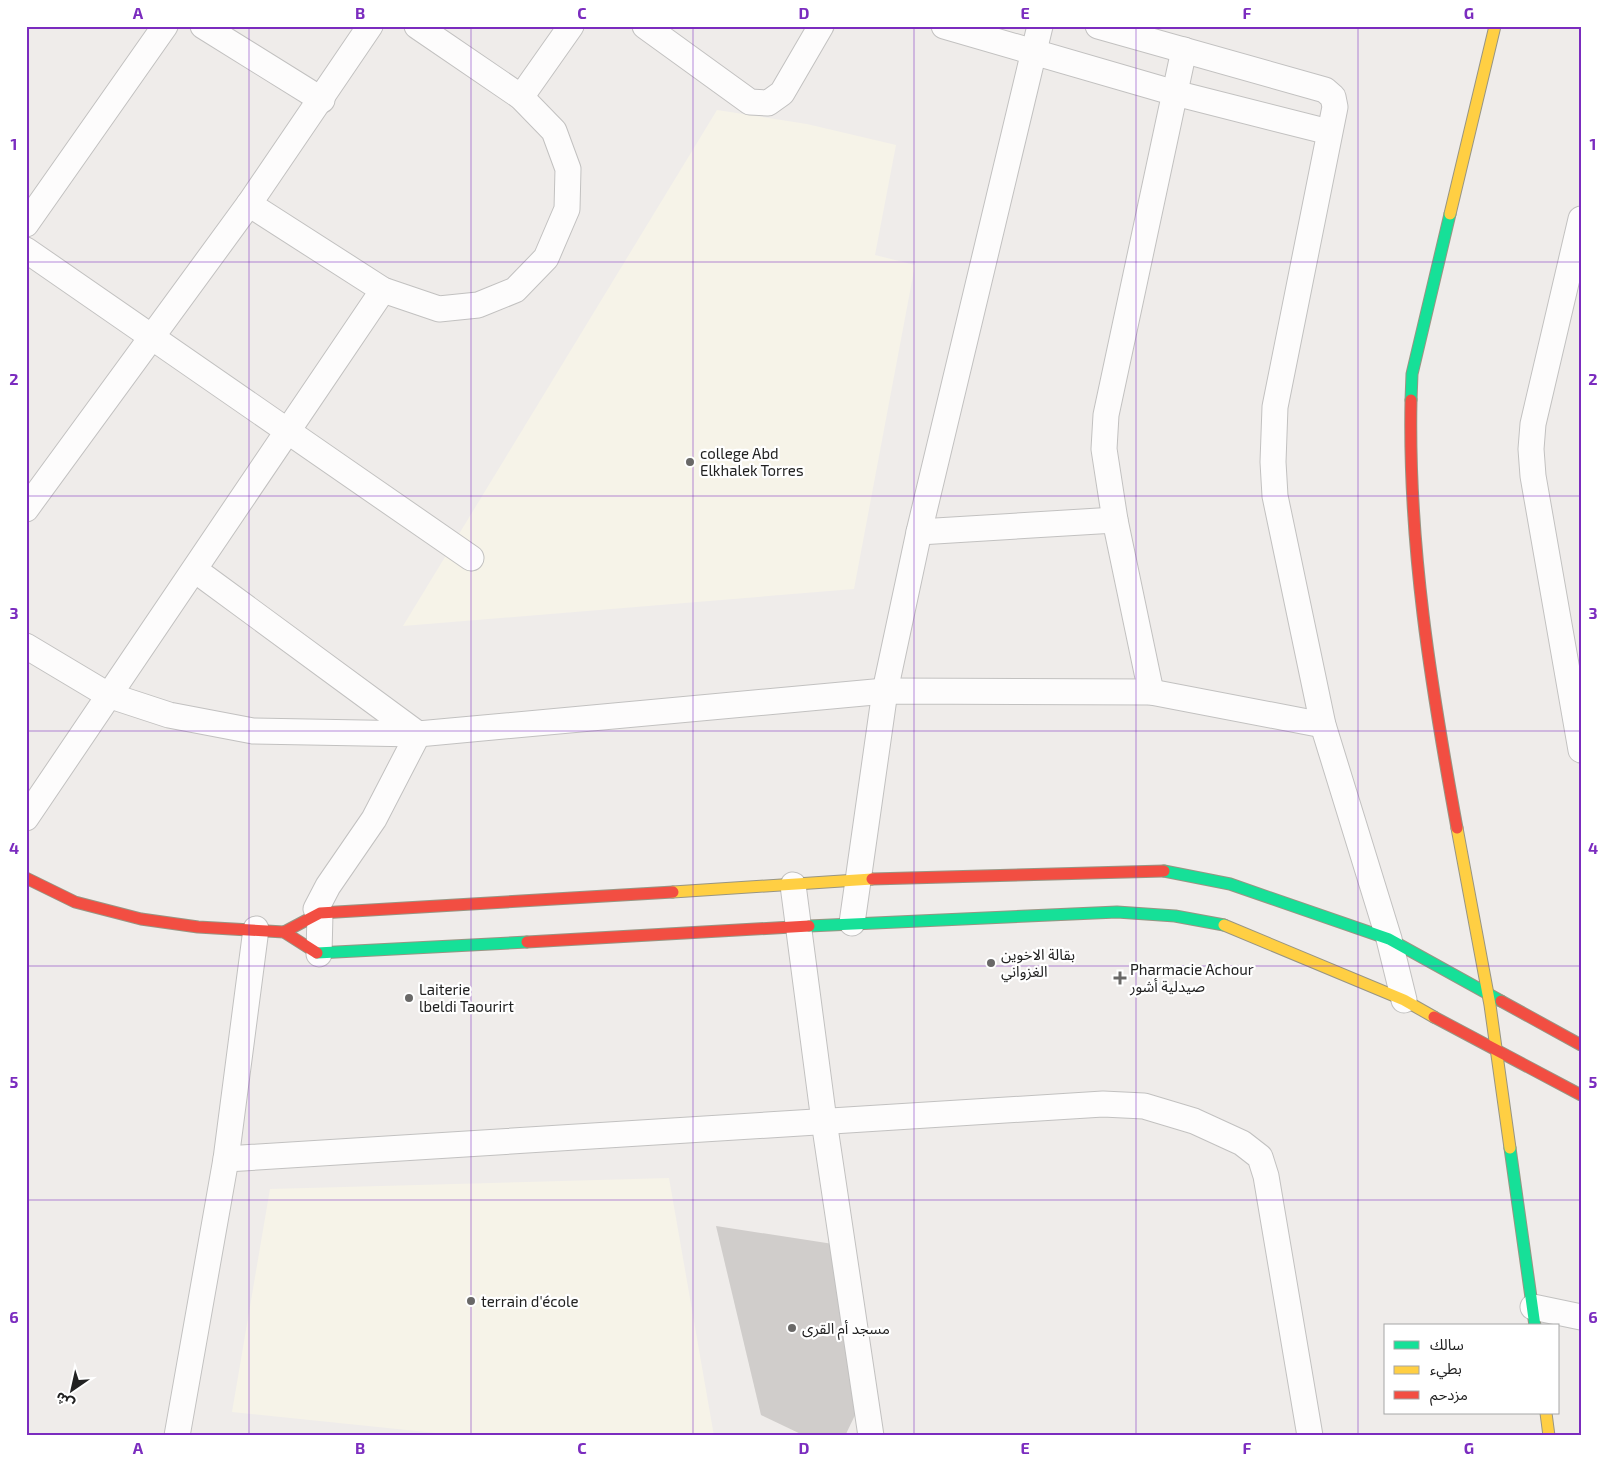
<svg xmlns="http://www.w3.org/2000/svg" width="1607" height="1462" viewBox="0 0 1607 1462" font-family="'Exo 2','Noto Sans Arabic',sans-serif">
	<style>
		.education { fill: #f6f3e8 }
		.building { fill: #d0cdcb }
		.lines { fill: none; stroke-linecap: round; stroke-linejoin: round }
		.street-casing { stroke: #c2c1c0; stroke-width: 27 }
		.fast-casing { stroke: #989583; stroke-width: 13 }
		.slow-casing { stroke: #989583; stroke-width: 13 }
		.jam-casing { stroke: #989583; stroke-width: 13 }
		.street { stroke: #fdfcfc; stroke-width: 25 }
		.fast { stroke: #16e098; stroke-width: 11 }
		.slow { stroke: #ffcf43; stroke-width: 11 }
		.jam { stroke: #f24e42; stroke-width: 11 }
		.grid { fill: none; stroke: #7b2cbf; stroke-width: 1; stroke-opacity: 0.55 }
		.poi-dot { fill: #696867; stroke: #fff; stroke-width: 2 }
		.labels { text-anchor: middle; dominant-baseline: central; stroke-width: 4.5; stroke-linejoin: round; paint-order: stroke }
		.poi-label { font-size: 15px; fill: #212121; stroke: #fff; text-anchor: start }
		.neatline { fill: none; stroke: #7b2cbf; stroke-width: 2 }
		.grid-label { font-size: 16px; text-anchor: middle; font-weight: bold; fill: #7b2cbf }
	</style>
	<rect width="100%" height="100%" fill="#efecea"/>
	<g class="education">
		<path d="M 717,110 L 807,124 L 896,145 L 875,255 L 915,265 L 854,589 L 403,626 Z"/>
		<path d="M 669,1178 L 714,1436 L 465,1436 L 232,1412 L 270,1189 Z"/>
	</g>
	<path class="building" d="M 716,1226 L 833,1244 L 857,1411 L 845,1436 L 805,1436 L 761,1415 Z"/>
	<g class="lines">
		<defs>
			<g id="street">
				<path d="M 203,26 L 322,100"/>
				<path d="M 645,26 L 750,102 L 768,103 L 782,93 L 821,26"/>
				<path d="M 944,26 L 1175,93 L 1329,132"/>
				<path d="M 1098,26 L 1325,90 L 1333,97 L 1335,107 L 1275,407 L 1273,462 L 1275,496 L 1323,725 L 1389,939 L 1404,1000"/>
				<path d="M 521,97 L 571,26"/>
				<path d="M 249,204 L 383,290 L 439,309 L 478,305 L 515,290 L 546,258 L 567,209 L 568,169 L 554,131 L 521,97 L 417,26"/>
				<path d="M 1581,219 L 1533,424 L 1531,449 L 1533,476 L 1581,750"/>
				<path d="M 26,224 L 165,26"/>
				<path d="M 26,250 L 471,558"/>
				<path d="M 26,509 L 249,204 L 370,26"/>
				<path d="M 919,532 L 1115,520"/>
				<path d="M 195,570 L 418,734 L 374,819 L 328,886 L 316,909 L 320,913 L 319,954"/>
				<path d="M 26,646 L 108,695 L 169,715 L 253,731 L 418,734 L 885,691 L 1151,692 L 1323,725"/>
				<path d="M 1151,692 L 1115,520 L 1104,449 L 1106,415 L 1184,50"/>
				<path d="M 26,818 L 383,290"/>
				<path d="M 793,885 L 824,1121 L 871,1436"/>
				<path d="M 852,923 L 885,691 L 919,532 L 1040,26"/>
				<path d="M 226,1159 L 1103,1104 L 1144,1106 L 1194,1121 L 1242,1143 L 1260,1157 L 1266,1176 L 1310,1436"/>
				<path d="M 1533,1307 L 1581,1317"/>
				<path d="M 177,1436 L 226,1159 L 256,929"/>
			</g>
			<g id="fast">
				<path d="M 1411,400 L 1412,374 L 1450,214"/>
				<path d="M 1164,871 L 1230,884 L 1389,939 L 1501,1001"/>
				<path d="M 809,926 L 1117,912 L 1175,916 L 1224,925"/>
				<path d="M 317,953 L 527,942"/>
				<path d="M 1510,1148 L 1535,1326"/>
			</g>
			<g id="slow">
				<path d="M 1450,214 L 1495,26"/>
				<path d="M 1457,828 L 1490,1005 L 1510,1148"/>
				<path d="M 673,892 L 872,879"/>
				<path d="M 1224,925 L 1404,1000 L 1434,1017"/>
				<path d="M 1546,1413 L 1549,1436"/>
			</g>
			<g id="jam">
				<path d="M 1411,400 C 1408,545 1431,686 1457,828"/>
				<path d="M 26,878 L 75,902 L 141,919 L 198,927 L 284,932 L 317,953"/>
				<path d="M 872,879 L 1164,871"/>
				<path d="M 284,932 L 320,913 L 673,892"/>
				<path d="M 527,942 L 809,926"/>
				<path d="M 1501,1001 L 1581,1045"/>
				<path d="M 1434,1017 L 1581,1095"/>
			</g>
		</defs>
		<use href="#street" class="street-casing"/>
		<use href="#fast" class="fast-casing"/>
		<use href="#slow" class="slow-casing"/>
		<use href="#jam" class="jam-casing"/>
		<use href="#street" class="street"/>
		<use href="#fast" class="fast"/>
		<use href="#slow" class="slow"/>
		<use href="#jam" class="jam"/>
	</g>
	<path class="grid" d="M 249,26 L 249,1436M 471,26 L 471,1436M 693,26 L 693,1436M 914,26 L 914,1436M 1136,26 L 1136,1436M 1358,26 L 1358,1436M 26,262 L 1581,262M 26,496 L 1581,496M 26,731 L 1581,731M 26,966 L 1581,966M 26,1200 L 1581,1200"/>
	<g class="poi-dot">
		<circle cx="690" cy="462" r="5"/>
		<circle cx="991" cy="963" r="5"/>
		<path d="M1117.5 970.5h5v5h5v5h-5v5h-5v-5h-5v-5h5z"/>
		<circle cx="409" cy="998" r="5"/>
		<circle cx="471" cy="1301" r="5"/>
		<circle cx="792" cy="1328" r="5"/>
	</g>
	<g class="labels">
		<g class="poi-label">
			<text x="700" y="453">college Abd<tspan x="700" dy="17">Elkhalek Torres</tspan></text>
			<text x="1001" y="954">بقالة الاخوين<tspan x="1001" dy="17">الغزواني</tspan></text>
			<text x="1130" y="969">Pharmacie Achour<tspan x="1130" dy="17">صيدلية أشور</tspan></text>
			<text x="419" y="989">Laiterie<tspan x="419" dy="17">lbeldi Taourirt</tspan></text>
			<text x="481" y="1301">terrain d'école</text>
			<text x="802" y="1328">مسجد أم القرى</text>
		</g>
	</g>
	<rect width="1607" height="1462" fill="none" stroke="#ffffff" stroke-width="55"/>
	<rect x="1384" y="1324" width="175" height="90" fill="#ffffff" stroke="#a6a6a6"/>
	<rect x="1394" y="1341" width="25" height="8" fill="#16e098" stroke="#a6a6a6"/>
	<text x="1430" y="1350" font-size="15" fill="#212121">سالك</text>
	<rect x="1394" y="1366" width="25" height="8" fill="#ffcf43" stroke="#a6a6a6"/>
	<text x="1430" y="1374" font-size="15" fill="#212121">بطيء</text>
	<rect x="1394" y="1391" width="25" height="8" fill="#f24e42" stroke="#a6a6a6"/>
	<text x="1430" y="1400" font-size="15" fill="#212121">مزدحم</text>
	<g transform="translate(72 1390) rotate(214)" stroke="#ffffff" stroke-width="4" paint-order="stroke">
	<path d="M0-4L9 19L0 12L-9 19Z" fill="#212121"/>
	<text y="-8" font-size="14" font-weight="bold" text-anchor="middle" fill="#212121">ش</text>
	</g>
	<rect x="28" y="28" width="1552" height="1406" class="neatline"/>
	<g class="grid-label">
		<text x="138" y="19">A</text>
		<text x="360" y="19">B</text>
		<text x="582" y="19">C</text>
		<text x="804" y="19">D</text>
		<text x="1025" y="19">E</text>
		<text x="1247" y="19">F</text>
		<text x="1469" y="19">G</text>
		<text x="14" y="150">1</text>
		<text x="1593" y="150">1</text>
		<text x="14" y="385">2</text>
		<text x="1593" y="385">2</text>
		<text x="14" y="619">3</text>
		<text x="1593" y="619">3</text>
		<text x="14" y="854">4</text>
		<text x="1593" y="854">4</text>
		<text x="14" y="1088">5</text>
		<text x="1593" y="1088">5</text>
		<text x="14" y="1323">6</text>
		<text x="1593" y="1323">6</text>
		<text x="138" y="1454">A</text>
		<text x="360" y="1454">B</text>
		<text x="582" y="1454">C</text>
		<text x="804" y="1454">D</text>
		<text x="1025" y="1454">E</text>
		<text x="1247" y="1454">F</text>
		<text x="1469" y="1454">G</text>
	</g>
</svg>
